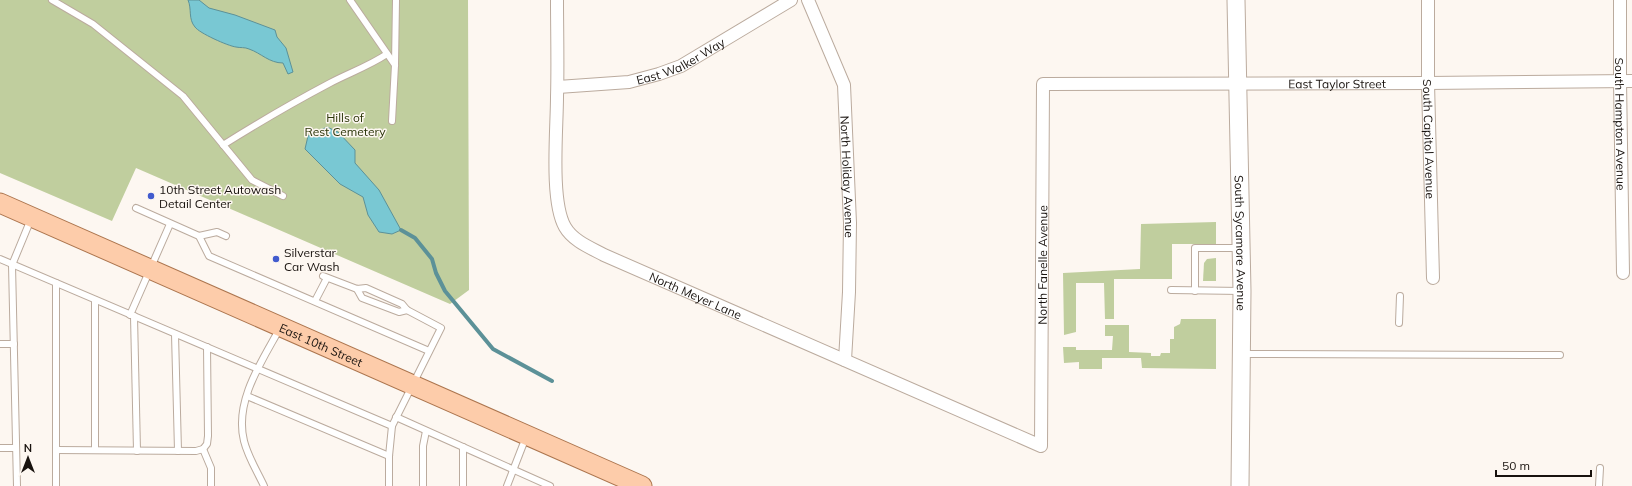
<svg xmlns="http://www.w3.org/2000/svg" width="1632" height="486" viewBox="0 0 1632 486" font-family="Mulish,sans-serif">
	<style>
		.green { fill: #c0ce9e }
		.water { fill: #79c8d3; stroke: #5c9198 }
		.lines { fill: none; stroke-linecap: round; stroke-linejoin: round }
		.stream { stroke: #5c9198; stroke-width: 4 }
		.lane-casing { stroke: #bbab9e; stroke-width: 8 }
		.street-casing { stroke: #bbab9e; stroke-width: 14 }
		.secondary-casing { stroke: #bbab9e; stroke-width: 19 }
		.primary-casing { stroke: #ac754e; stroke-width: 21 }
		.lane { stroke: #fff; stroke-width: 6 }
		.street { stroke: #fff; stroke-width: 12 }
		.secondary { stroke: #fff; stroke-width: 17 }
		.primary { stroke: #fdccaa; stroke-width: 19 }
		.poi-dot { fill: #415bce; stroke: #fdf7f1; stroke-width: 1.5 }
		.labels { text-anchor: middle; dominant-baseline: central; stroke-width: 3; stroke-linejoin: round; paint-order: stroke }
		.street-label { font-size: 12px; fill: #18120e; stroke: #fdf7f1 }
		.park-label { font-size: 12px; fill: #2b3509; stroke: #fdf7f1 }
		.poi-label { font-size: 12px; fill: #18120e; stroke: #fdf7f1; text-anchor: start }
	</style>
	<rect width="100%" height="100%" fill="#fdf7f1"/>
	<g class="green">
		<path d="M 0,0 L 468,0 L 469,290 L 450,304 L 136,168 L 112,221 L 0,173 Z"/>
		<path d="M 1216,222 L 1216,244 L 1172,244 L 1172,279 L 1114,279 L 1114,319 L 1105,319 L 1104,283 L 1076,283 L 1076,332 L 1064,335 L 1063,273 L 1140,269 L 1141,224 Z"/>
		<path d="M 1216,258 L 1216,281 L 1203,281 L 1204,263 L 1207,259 Z"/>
		<path d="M 1181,319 L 1216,319 L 1216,369 L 1142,368 L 1141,358 L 1102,358 L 1102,369 L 1079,369 L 1079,362 L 1064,363 L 1063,347 L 1076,347 L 1076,350 L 1112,350 L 1113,336 L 1105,336 L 1105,325 L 1129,325 L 1129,352 L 1151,353 L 1151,356 L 1160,356 L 1161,353 L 1170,353 L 1170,339 L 1174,339 L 1174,327 L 1180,324 Z"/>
	</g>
	<g class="water">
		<path d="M 188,0 L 199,0 L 209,8 L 235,15 L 275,30 L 277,37 L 286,48 L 293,72 L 288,74 L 283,63 C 269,63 261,53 249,49 C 245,47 240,48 236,47 C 228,46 199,33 195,27 C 188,19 192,9 188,0 Z"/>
		<path d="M 327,127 L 338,132 L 355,150 L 355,163 L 379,190 L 401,230 L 392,234 L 379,232 L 368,215 L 363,197 L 340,184 L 305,149 L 308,136 Z"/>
	</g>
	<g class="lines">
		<path class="stream" d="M 401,230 L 415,238 L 432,259 L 436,273 L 445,291 L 493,349 L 552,381"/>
		<defs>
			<g id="lane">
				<path d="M 52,0 L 93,24 L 183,96 L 252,180 L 283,196"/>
				<path d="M 350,0 L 395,65"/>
				<path d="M 392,121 L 395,65 L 396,0"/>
				<path d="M 223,145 C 258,123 294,102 330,83 C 349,73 369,66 387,54"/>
				<path d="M 136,208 L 199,236 L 209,256 L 429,351"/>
				<path d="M 199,236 L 217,232 L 226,236"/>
				<path d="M 0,259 L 392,426"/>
				<path d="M 323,276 L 357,289 L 366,288 L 402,304 L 407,310 L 441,328 L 392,426 L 389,456 L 389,486"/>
				<path d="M 56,283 L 56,486"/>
				<path d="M 357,289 L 362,298 L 399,312 L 407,310"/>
				<path d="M 1171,290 L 1242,291"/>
				<path d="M 1195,291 L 1195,248 L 1241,248"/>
				<path d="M 315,301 L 327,278"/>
				<path d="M 130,315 L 170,224"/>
				<path d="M 134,316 L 137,451"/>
				<path d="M 1399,323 L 1400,296"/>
				<path d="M 175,334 L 178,451"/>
				<path d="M 0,344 L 14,344"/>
				<path d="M 1243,354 L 1560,355"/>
				<path d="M 247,396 L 389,456"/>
				<path d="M 396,417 L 550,486"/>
				<path d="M 463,447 L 463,486"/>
				<path d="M 0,448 L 16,448"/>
				<path d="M 203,449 L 211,468 L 211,486"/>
				<path d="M 56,450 L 196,451 L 203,449 L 207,444 L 208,436 L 207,347"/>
				<path d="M 95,450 L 95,300"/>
				<path d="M 17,486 L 12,265 L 31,219"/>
				<path d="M 264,486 C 257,471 248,457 244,441 C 234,401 262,361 280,328"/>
				<path d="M 423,486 L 423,446 L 426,431"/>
				<path d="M 507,486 L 526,437"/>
				<path d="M 1599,486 L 1600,468"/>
			</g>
			<g id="street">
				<path id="s1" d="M 557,0 C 557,32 558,65 557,97 C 557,129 550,201 565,227 C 573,241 591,248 604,255 L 1041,446 L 1043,84 L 1428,83 L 1632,81"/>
				<path id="s2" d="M 808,0 L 844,85 L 850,223 L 849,292 L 845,360"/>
				<path id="s3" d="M 1428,0 L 1428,83 L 1433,278"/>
				<path id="s4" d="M 1620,0 L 1620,81 L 1623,273"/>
				<path id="s5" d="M 558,87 L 629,82 L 659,74 L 681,66 L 791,0"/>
			</g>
			<g id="secondary">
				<path id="s6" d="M 1236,0 L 1242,291 L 1240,486"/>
			</g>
			<g id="primary">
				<path id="s7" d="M 0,203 L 642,486"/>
			</g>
		</defs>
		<use href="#lane" class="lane-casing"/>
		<use href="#street" class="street-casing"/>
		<use href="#secondary" class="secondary-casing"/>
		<use href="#primary" class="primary-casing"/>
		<use href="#lane" class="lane"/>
		<use href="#street" class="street"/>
		<use href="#secondary" class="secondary"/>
		<use href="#primary" class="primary"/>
	</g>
	<g class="poi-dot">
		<circle cx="151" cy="196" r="4"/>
		<circle cx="276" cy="259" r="4"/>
	</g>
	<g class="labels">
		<g class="street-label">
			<text stroke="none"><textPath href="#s5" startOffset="127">East Walker Way</textPath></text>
			<text stroke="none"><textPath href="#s1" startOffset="1410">East Taylor Street</textPath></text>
			<text stroke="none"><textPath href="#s4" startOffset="124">South Hampton Avenue</textPath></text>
			<text stroke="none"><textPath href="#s3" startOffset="139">South Capitol Avenue</textPath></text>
			<text stroke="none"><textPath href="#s2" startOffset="184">North Holiday Avenue</textPath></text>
			<text stroke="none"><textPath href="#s6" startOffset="243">South Sycamore Avenue</textPath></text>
			<text stroke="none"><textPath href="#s1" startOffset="935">North Fanelle Avenue</textPath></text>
			<text stroke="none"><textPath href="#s1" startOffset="377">North Meyer Lane</textPath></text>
			<text stroke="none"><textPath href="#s7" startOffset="351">East 10th Street</textPath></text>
		</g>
		<g class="park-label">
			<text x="345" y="117">Hills of<tspan x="345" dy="14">Rest Cemetery</tspan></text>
		</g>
		<g class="poi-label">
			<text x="159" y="189">10th Street Autowash<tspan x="159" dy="14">Detail Center</tspan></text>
			<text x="284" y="252">Silverstar<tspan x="284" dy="14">Car Wash</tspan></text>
		</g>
	</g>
	<g transform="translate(28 458)" stroke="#fdf7f1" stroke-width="3" paint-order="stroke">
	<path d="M0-3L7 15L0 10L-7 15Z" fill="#18120e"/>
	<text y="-6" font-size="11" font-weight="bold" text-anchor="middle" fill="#18120e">N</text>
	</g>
	<path d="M1496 470v6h95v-6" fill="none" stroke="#18120e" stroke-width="2"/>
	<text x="1502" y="470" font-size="12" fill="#18120e" stroke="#fdf7f1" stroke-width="3" paint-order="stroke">50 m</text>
</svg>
